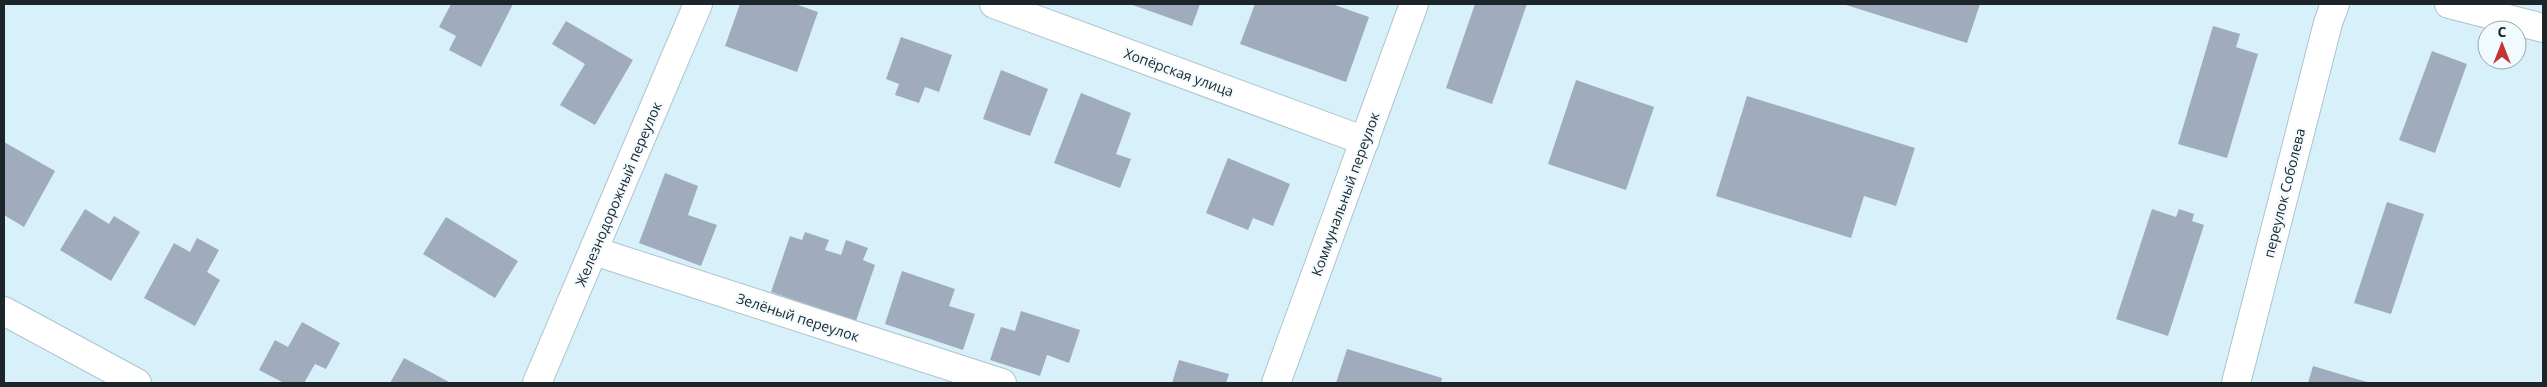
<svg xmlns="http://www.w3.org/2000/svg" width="2547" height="387" viewBox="0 0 2547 387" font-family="'Open Sans',sans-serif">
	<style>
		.building { fill: #a0acbe }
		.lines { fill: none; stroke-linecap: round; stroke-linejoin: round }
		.minor-casing { stroke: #acc4ce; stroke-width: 30 }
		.secondary-casing { stroke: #acc4ce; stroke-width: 30 }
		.minor { stroke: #fff; stroke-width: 28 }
		.secondary { stroke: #fff; stroke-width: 28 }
		.labels { text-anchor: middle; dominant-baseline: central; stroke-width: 4; stroke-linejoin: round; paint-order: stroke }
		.street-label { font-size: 14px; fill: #1c2529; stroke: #f1fafe }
	</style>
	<rect width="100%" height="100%" fill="#d8f0fa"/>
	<g class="building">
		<path d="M 451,4 L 513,4 L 481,67 L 449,50 L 456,36 L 439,27 Z"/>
		<path d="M 740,4 L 795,4 L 818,12 L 797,72 L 725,46 Z"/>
		<path d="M 1130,4 L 1200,4 L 1192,26 Z"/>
		<path d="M 1255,4 L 1332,4 L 1369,17 L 1346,82 L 1240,44 Z"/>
		<path d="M 1475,4 L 1527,4 L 1492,104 L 1446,88 Z"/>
		<path d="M 1843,4 L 1980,4 L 1967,43 Z"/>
		<path d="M 566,21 L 633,60 L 595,125 L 560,105 L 585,64 L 552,44 Z"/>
		<path d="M 2213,26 L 2240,34 L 2236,47 L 2258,54 L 2227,158 L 2178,144 Z"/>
		<path d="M 901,37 L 952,55 L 939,92 L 925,87 L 919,103 L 895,95 L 899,84 L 886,79 Z"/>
		<path d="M 2432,51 L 2467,64 L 2435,153 L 2399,140 Z"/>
		<path d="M 1001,70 L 1048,89 L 1030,136 L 983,119 Z"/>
		<path d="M 1576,80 L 1654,107 L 1626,190 L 1548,164 Z"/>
		<path d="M 1081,93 L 1131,113 L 1116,154 L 1131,159 L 1120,188 L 1054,163 Z"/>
		<path d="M 1747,96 L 1915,148 L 1896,206 L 1864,196 L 1851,238 L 1716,196 Z"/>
		<path d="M 4,142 L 55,171 L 24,227 L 4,215 Z"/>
		<path d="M 1228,158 L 1290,184 L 1273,226 L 1253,218 L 1248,230 L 1206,213 Z"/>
		<path d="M 665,173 L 698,186 L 688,215 L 717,225 L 701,266 L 639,243 Z"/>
		<path d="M 2387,202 L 2424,214 L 2391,314 L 2354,303 Z"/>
		<path d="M 85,209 L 109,224 L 114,216 L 140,232 L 111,281 L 60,250 Z"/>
		<path d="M 2152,209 L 2176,217 L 2179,209 L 2194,214 L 2192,221 L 2204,225 L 2168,336 L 2116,319 Z"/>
		<path d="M 446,217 L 518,261 L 495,298 L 423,254 Z"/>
		<path d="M 805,232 L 829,240 L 825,250 L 841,255 L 846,240 L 868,248 L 863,260 L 875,265 L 856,321 L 771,292 L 790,236 L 802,240 Z"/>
		<path d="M 197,238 L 219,250 L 207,272 L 220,280 L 195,326 L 144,298 L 174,243 L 190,252 Z"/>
		<path d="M 902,271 L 955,289 L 949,306 L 975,314 L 963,350 L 885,324 Z"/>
		<path d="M 1021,311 L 1080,330 L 1069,363 L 1047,355 L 1040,376 L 990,360 L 1001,327 L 1015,331 Z"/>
		<path d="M 302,322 L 340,343 L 326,369 L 315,364 L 304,383 L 284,383 L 259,370 L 275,340 L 288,347 Z"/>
		<path d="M 1347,349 L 1442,378 L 1441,383 L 1336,383 Z"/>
		<path d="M 404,358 L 451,383 L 390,383 Z"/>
		<path d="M 1179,360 L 1229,374 L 1226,383 L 1172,383 Z"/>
		<path d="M 2313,366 L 2370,383 L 2308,383 Z"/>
	</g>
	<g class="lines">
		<defs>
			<g id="minor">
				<path d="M 994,4 L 1365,141"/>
				<path d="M 2449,4 L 2543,28"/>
				<path d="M 594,251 L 1002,383"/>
				<path d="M 4,311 L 137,383"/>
				<path d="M 537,383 L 698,4"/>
				<path d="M 1276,383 L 1414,4"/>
			</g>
			<path id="secondary" d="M 2236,383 L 2328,23 L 2335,4"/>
		</defs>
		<use href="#minor" class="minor-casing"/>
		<use href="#secondary" class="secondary-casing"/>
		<use href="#minor" class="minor"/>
		<use href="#secondary" class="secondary"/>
	</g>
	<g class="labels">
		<g class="street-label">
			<text transform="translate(1179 72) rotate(20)">Хопёрская улица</text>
			<text transform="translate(2284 193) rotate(-76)">переулок Соболева</text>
			<text transform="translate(618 194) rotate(-67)">Железнодорожный переулок</text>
			<text transform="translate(1345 194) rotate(-70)">Коммунальный переулок</text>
			<text transform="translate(798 317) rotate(18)">Зелёный переулок</text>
		</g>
	</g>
	<rect width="2547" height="387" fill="none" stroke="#1c2529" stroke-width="10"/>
	<g transform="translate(2502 45)"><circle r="24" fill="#f1fafe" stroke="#9ca5a9"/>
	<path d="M0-4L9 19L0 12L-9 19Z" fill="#c33435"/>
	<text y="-8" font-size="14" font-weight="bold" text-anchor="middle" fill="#1c2529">С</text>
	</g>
</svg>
